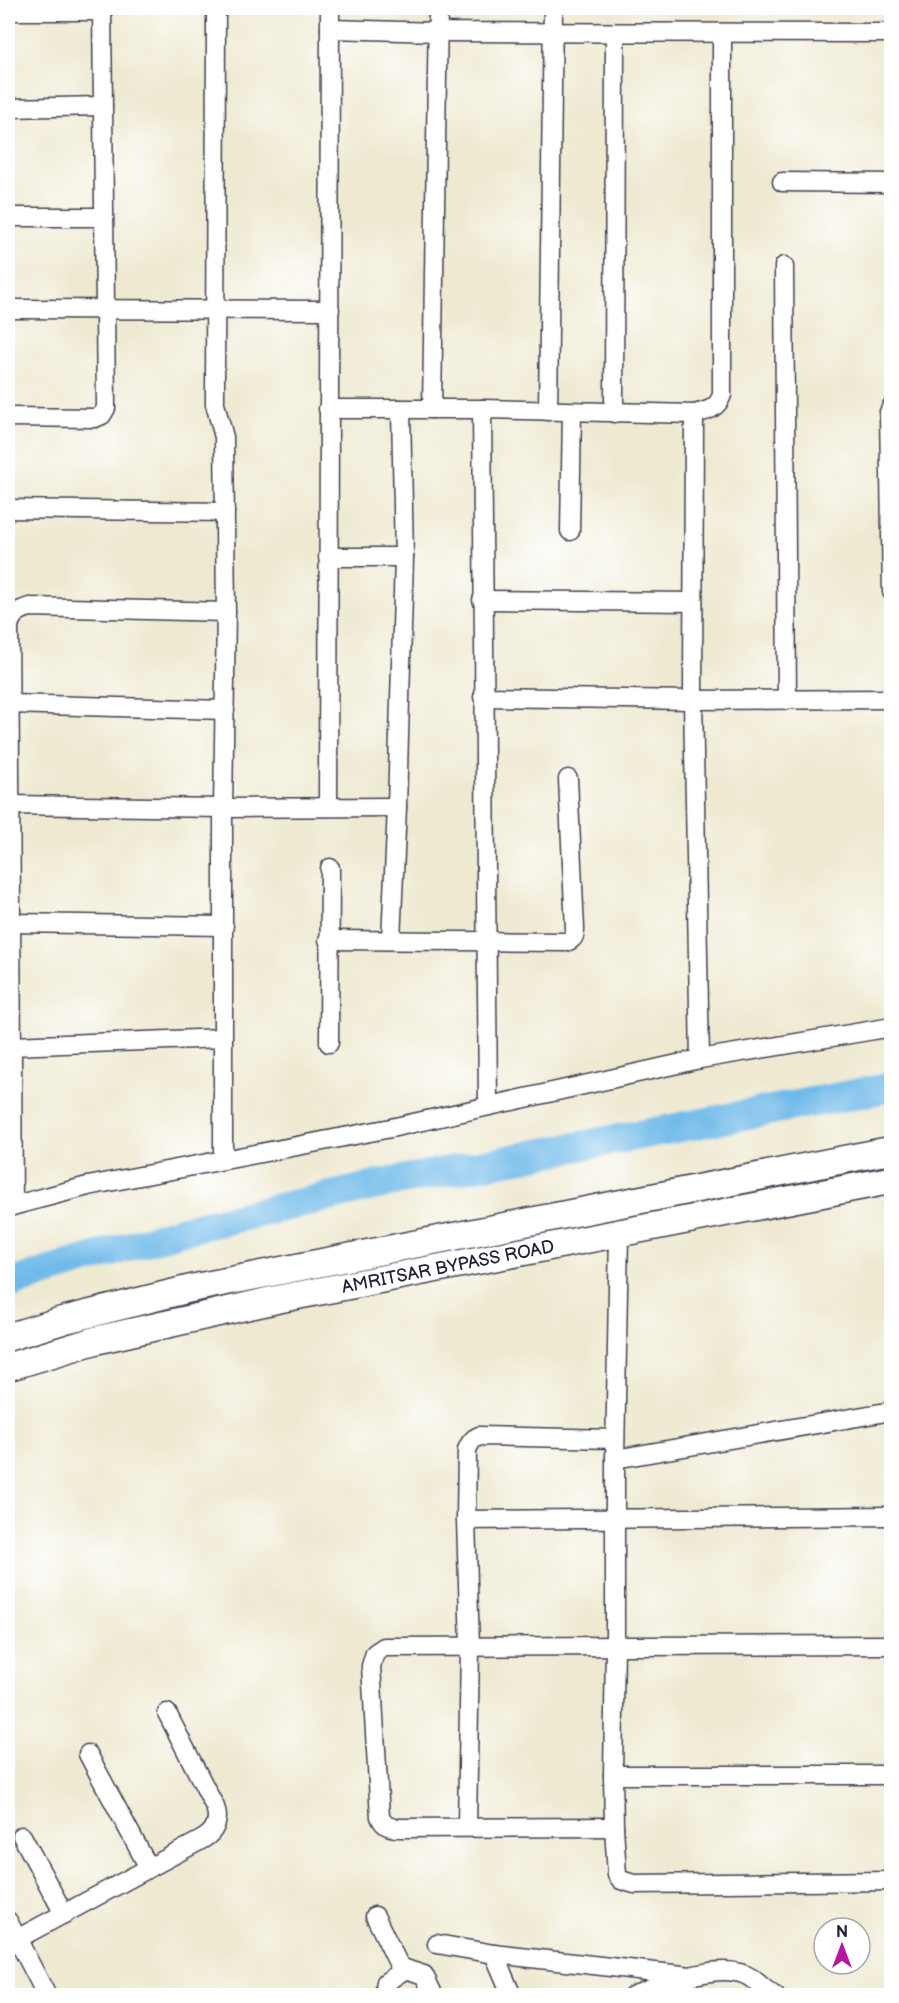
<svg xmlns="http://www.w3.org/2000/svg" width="899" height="2003" viewBox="0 0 899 2003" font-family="'Balsamiq Sans',sans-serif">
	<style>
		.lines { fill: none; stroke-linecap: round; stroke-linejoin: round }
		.river { stroke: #70bae9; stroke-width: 30 }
		.minor-casing { stroke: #414051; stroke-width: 21 }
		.highway-casing { stroke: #414051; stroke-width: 30 }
		.minor { stroke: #fff; stroke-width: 18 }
		.highway { stroke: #fff; stroke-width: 27 }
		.labels { text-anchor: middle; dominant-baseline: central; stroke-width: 6; stroke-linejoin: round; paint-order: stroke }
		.street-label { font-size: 18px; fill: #22223b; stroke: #fff }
	</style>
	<rect width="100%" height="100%" fill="#fff"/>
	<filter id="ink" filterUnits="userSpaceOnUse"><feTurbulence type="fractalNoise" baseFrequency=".0167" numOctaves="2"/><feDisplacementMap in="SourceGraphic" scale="12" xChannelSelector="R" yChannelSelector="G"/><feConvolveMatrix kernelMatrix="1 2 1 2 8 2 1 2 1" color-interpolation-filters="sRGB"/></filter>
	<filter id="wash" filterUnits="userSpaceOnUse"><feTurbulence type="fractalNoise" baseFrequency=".008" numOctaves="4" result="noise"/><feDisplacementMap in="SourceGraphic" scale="24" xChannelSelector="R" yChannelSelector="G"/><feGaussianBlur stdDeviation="1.35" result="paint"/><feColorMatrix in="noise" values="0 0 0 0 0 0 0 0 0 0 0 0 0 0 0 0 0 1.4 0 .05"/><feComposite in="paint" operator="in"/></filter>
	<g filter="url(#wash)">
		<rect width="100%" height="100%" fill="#eee9d0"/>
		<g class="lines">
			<path class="river" d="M 8,1284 L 179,1231 L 396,1181 L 892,1087"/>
		</g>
	</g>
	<g filter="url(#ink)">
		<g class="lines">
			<defs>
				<g id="minor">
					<path d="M 216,8 L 215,404 L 224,437 L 226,612 L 223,808 L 223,1159"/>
					<path d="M 8,11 L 102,11"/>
					<path d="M 330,29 L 438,32 L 892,33"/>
					<path d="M 8,108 L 103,106"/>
					<path d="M 782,182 L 892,183"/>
					<path d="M 8,217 L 103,217"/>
					<path d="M 784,266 L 787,700"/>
					<path d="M 8,309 L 330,310"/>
					<path d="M 892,406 L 889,412 L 892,592"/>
					<path d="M 328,409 L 482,409 L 694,414 C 707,411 717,409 722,395 L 722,34"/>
					<path d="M 432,409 L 438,8"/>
					<path d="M 482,409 L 488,1106"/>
					<path d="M 548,411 L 553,8"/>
					<path d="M 614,413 L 615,33"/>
					<path d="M 694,414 L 693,700 L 700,1059"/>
					<path d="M 8,417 L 95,418 L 102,415 L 106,408 L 102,8"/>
					<path d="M 8,509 L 225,512"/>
					<path d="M 570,531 L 572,412"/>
					<path d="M 328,557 L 404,557"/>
					<path d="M 482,600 L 693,602"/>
					<path d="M 483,697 L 693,700 L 892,699"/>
					<path d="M 9,704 L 225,710"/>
					<path d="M 8,805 L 223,808 L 397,807"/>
					<path d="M 328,806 L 330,8"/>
					<path d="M 10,923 L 224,926"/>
					<path d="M 328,940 L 566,942 C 573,940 575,937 575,929 L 568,779"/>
					<path d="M 391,940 L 397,807 L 404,557 L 401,409"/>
					<path d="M 329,1043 L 330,868"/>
					<path d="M 11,1046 L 223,1038"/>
					<path d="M 13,1206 L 9,626 C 12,614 19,610 30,607 L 226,612"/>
					<path d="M 8,1207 L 88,1186 L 391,1128 L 700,1059 L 892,1027"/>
					<path d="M 619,1233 L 615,1459 L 615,1645 L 613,1775 L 614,1827 L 617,1875 L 621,1880 L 634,1884 L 892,1881"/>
					<path d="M 615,1459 L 892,1411"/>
					<path d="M 466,1520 L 892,1516"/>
					<path d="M 88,1754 L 149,1868"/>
					<path d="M 613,1775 L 892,1775"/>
					<path d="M 467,1827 L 470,1647 L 466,1520 L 467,1450 C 470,1443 472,1439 479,1436 L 615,1439"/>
					<path d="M 614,1827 L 400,1828 C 390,1828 384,1826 380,1817 L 371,1666 L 375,1653 L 384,1647 L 892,1645"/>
					<path d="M 22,1836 L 64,1914"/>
					<path d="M 375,1916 L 398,1963 L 402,1968 L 424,1975 L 434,1996"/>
					<path d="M 8,1921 L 47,1996"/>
					<path d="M 17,1939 L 203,1839 C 215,1832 220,1820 215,1807 L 167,1713"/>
					<path d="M 437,1944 L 494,1954 L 691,1976"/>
					<path d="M 494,1954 L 512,1996"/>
					<path d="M 389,1996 L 385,1989 L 386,1982 L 406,1969"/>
					<path d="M 632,1996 C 661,1986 710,1964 740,1973 C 754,1976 763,1990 775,1996"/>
				</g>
				<g id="highway">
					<path d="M 8,1337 L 64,1320 L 193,1288 L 892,1150"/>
					<path d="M 8,1367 L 97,1340 L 274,1300 L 892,1180"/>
				</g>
			</defs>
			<use href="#minor" class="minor-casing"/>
			<use href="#highway" class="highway-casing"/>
			<use href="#minor" class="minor"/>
			<use href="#highway" class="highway"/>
		</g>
	</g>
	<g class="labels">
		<g class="street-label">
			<text transform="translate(448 1267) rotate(-11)">AMRITSAR BYPASS ROAD</text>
		</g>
	</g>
	<rect width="899" height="2003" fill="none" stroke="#fff" stroke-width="30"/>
	<g transform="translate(842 1946)"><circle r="28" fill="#ffffff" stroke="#a7a7b1" stroke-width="1.5"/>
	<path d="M0-4.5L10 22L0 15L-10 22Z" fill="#b5179e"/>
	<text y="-9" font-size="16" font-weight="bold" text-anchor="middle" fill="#22223b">N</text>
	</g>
</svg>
